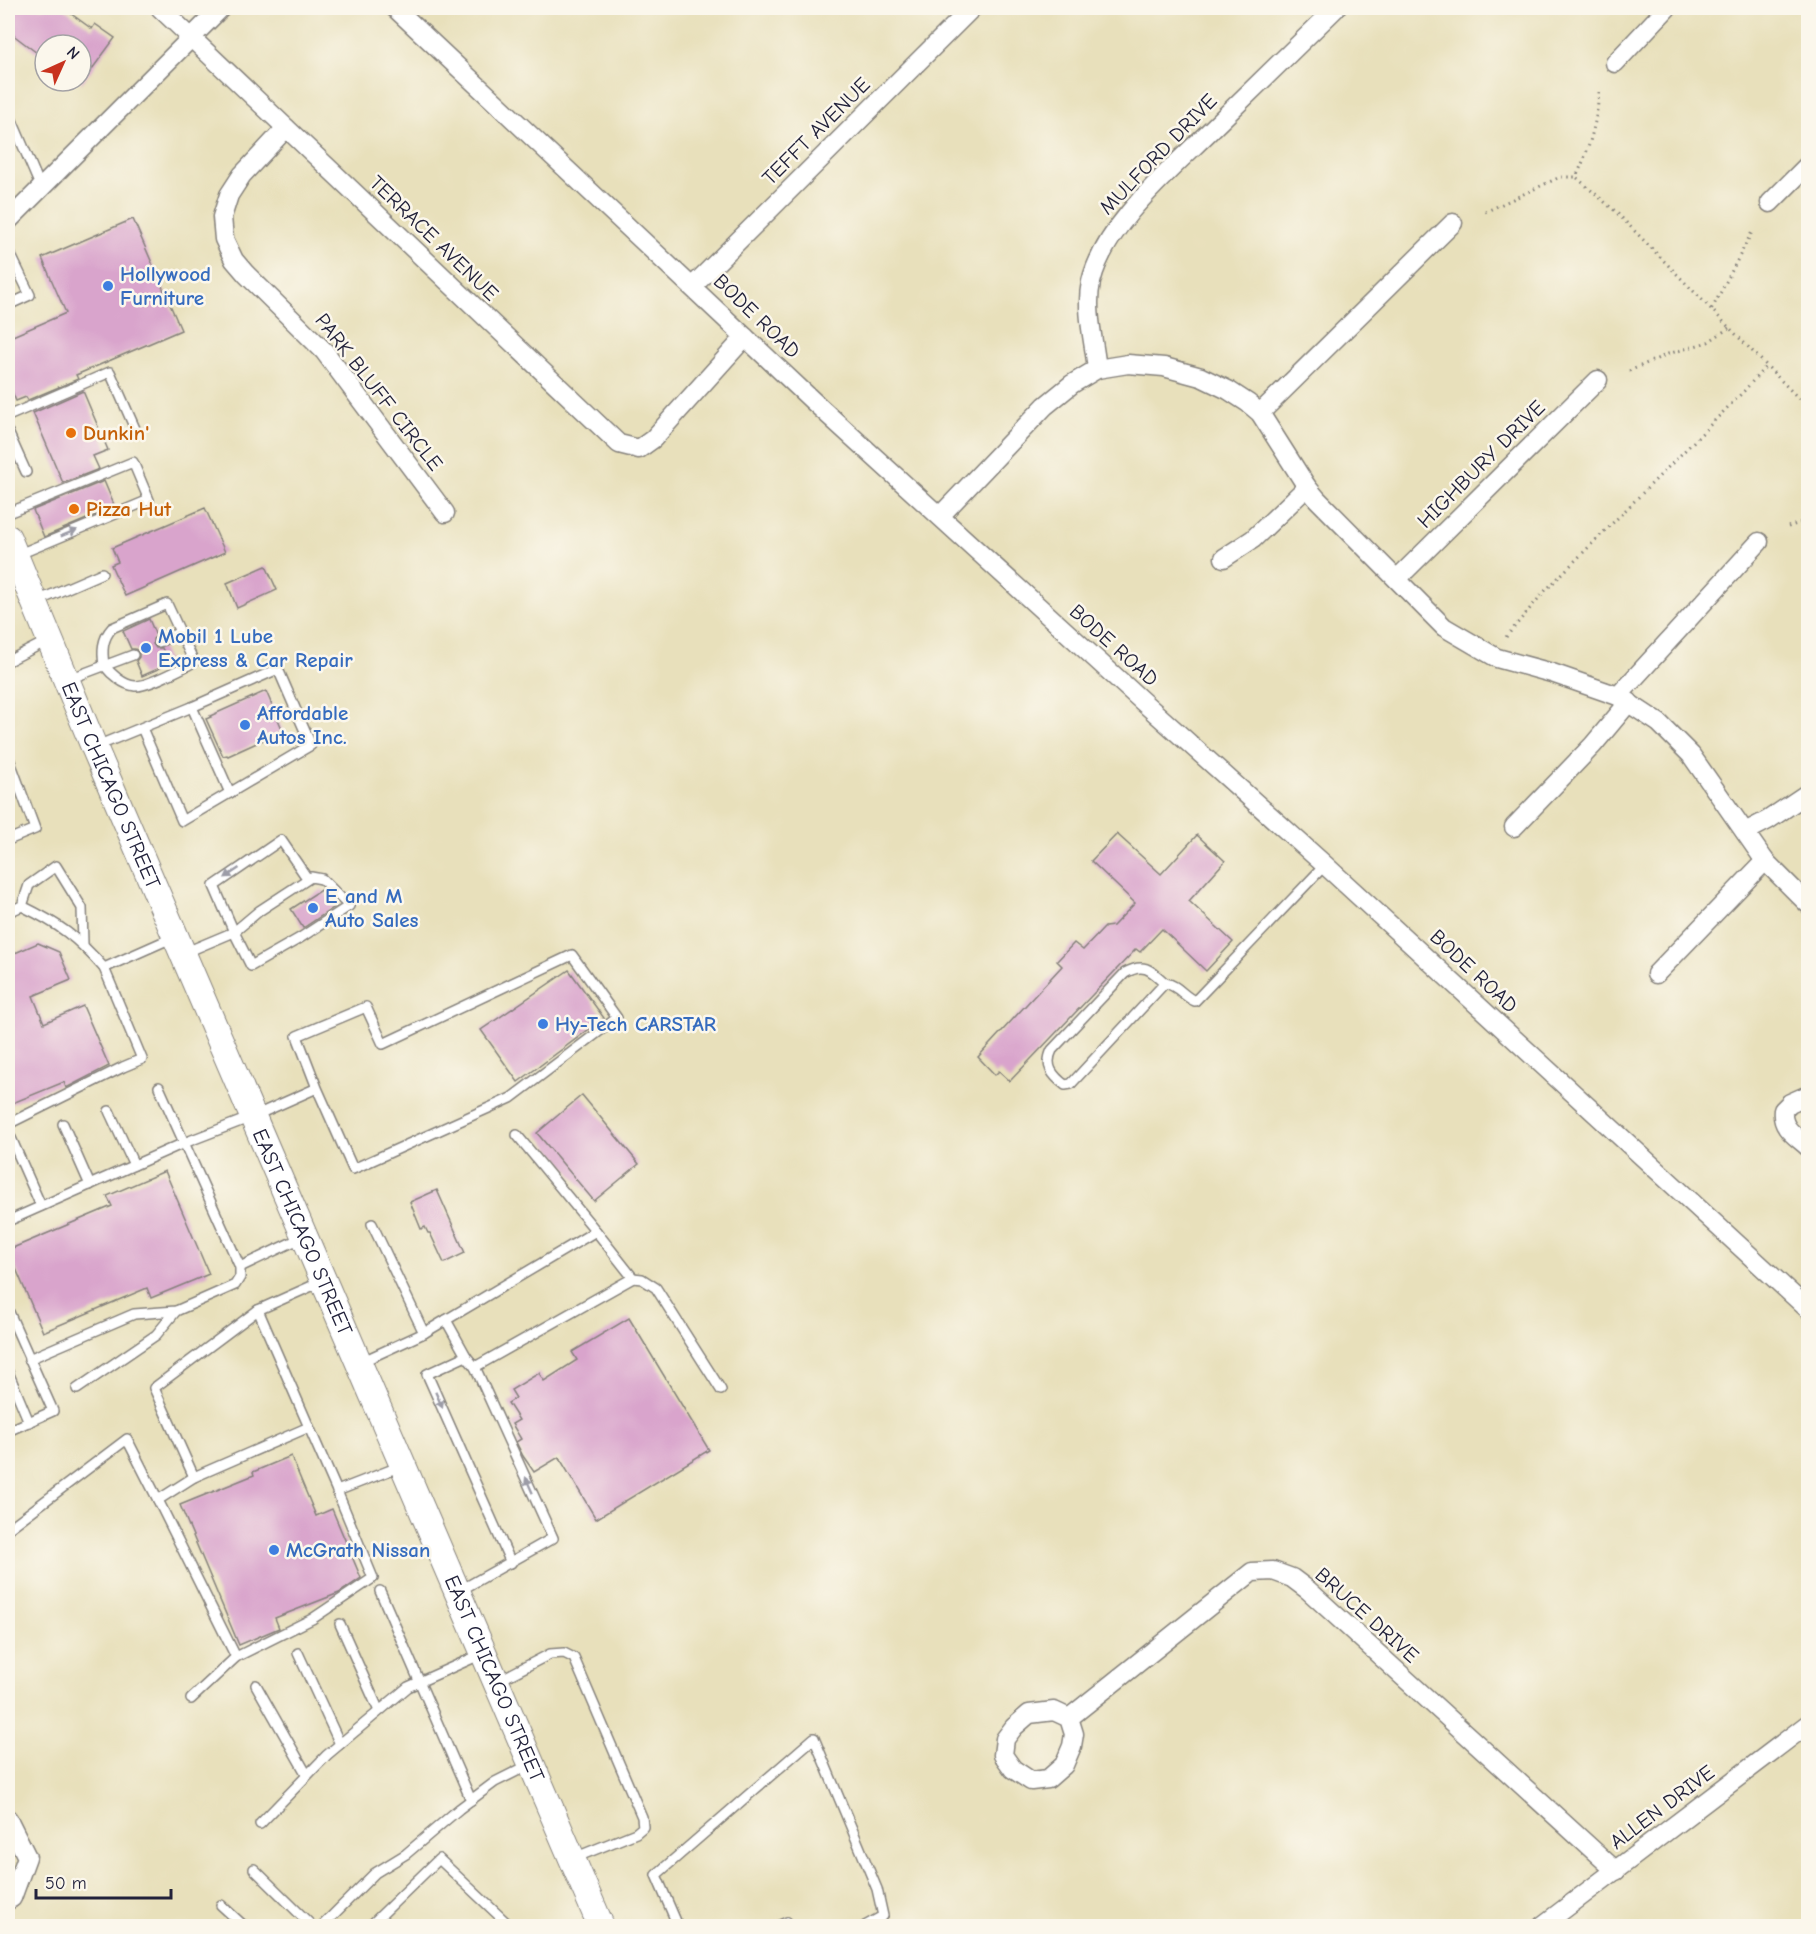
<svg xmlns="http://www.w3.org/2000/svg" width="1816" height="1934" viewBox="0 0 1816 1934" font-family="'Comic Neue',sans-serif">
	<style>
		.building { fill: #d9a4cc }
		.lines { fill: none; stroke-linecap: round; stroke-linejoin: round }
		.lane-casing { stroke: #85817b; stroke-width: 12 }
		.street-casing { stroke: #85817b; stroke-width: 21 }
		.secondary-casing { stroke: #85817b; stroke-width: 28 }
		.path { stroke: #85817b; stroke-width: 3; stroke-dasharray: 1.5 4.5; stroke-linecap: butt }
		.lane { stroke: #fff; stroke-width: 9 }
		.street { stroke: #fff; stroke-width: 18 }
		.secondary { stroke: #fff; stroke-width: 26 }
		.oneway { fill: #9c9ca7 }
		.shop-dot { fill: #3f7fe0; stroke: #fbf7ec; stroke-width: 2 }
		.food-dot { fill: #e8710a; stroke: #fbf7ec; stroke-width: 2 }
		.labels { text-anchor: middle; dominant-baseline: central; stroke-width: 5; stroke-linejoin: round; paint-order: stroke }
		.street-label { font-size: 21px; fill: #22223b; stroke: #fbf7ec }
		.shop-label { font-size: 21px; font-weight: bold; fill: #366cbe; stroke: #fbf7ec; text-anchor: start }
		.food-label { font-size: 21px; font-weight: bold; fill: #c56008; stroke: #fbf7ec; text-anchor: start }
	</style>
	<rect width="100%" height="100%" fill="#fbf7ec"/>
	<filter id="ink" filterUnits="userSpaceOnUse"><feTurbulence type="fractalNoise" baseFrequency=".0167" numOctaves="2"/><feDisplacementMap in="SourceGraphic" scale="12" xChannelSelector="R" yChannelSelector="G"/><feConvolveMatrix kernelMatrix="1 2 1 2 8 2 1 2 1" color-interpolation-filters="sRGB"/></filter>
	<filter id="wash" filterUnits="userSpaceOnUse"><feTurbulence type="fractalNoise" baseFrequency=".008" numOctaves="4" result="noise"/><feDisplacementMap in="SourceGraphic" scale="24" xChannelSelector="R" yChannelSelector="G"/><feGaussianBlur stdDeviation="1.35" result="paint"/><feColorMatrix in="noise" values="0 0 0 0 0 0 0 0 0 0 0 0 0 0 0 0 0 1.4 0 .05"/><feComposite in="paint" operator="in"/></filter>
	<g filter="url(#wash)">
		<rect width="100%" height="100%" fill="#e8e0bb"/>
		<g id="blocks">
			<g class="building">
				<path d="M 8,8 L 63,8 L 92,29 L 95,24 L 115,38 L 81,84 L 81,45 L 45,45 L 45,59 L 8,31 Z"/>
				<path d="M 133,219 L 181,330 L 76,375 L 78,379 L 28,400 L 26,397 L 16,401 L 8,382 L 8,338 L 66,313 L 42,258 Z"/>
				<path d="M 83,391 L 108,450 L 93,456 L 99,469 L 63,483 L 33,413 Z"/>
				<path d="M 104,481 L 115,507 L 44,537 L 33,510 Z"/>
				<path d="M 205,508 L 225,552 L 125,596 L 111,565 L 118,562 L 112,548 Z"/>
				<path d="M 266,566 L 277,590 L 237,608 L 227,583 Z"/>
				<path d="M 149,619 L 156,636 L 153,639 L 153,644 L 156,648 L 162,648 L 169,664 L 142,676 L 136,661 L 139,657 L 139,652 L 135,649 L 131,649 L 123,631 Z"/>
				<path d="M 266,691 L 283,731 L 228,756 L 227,755 L 223,756 L 206,719 L 211,717 L 210,716 Z"/>
				<path d="M 1117,834 L 1161,874 L 1197,835 L 1225,861 L 1189,901 L 1233,942 L 1206,971 L 1162,929 L 1140,952 L 1136,949 L 1010,1081 L 999,1071 L 995,1075 L 978,1057 L 1062,966 L 1057,961 L 1074,943 L 1083,950 L 1105,927 L 1113,926 L 1135,903 L 1091,861 Z"/>
				<path d="M 322,889 L 336,906 L 303,928 L 291,909 Z"/>
				<path d="M 38,943 L 59,952 L 71,980 L 33,996 L 44,1023 L 83,1006 L 109,1066 L 66,1088 L 64,1082 L 8,1105 L 8,1002 L 14,1000 L 8,986 L 8,956 Z"/>
				<path d="M 569,970 L 604,1018 L 518,1082 L 481,1030 Z"/>
				<path d="M 582,1095 L 639,1164 L 594,1201 L 537,1133 Z"/>
				<path d="M 165,1171 L 209,1274 L 151,1298 L 147,1288 L 43,1332 L 8,1250 L 112,1206 L 107,1196 Z"/>
				<path d="M 437,1190 L 465,1253 L 444,1263 L 430,1233 L 428,1233 L 425,1227 L 421,1229 L 410,1202 Z"/>
				<path d="M 629,1318 L 709,1450 L 596,1519 L 559,1457 L 534,1472 L 523,1456 L 516,1442 L 521,1439 L 512,1424 L 519,1420 L 508,1403 L 516,1398 L 511,1390 L 539,1373 L 544,1381 L 577,1360 L 572,1352 Z"/>
				<path d="M 291,1456 L 316,1516 L 332,1509 L 361,1578 L 339,1593 L 275,1618 L 279,1628 L 239,1645 L 180,1505 L 254,1475 L 253,1472 Z"/>
			</g>
		</g>
	</g>
	<g filter="url(#ink)">
		<use href="#blocks" fill-opacity="0" stroke="#85817b" stroke-width="1.5"/>
		<g class="lines">
			<defs>
				<g id="lane">
					<path d="M 8,111 L 41,188"/>
					<path d="M 8,249 L 30,295 L 8,305"/>
					<path d="M 8,416 L 110,372 L 136,431"/>
					<path d="M 8,432 L 26,472"/>
					<path d="M 8,513 L 133,462 L 149,500 L 17,555"/>
					<path d="M 35,602 L 102,573"/>
					<path d="M 167,604 L 194,662 C 182,668 147,687 135,686 C 123,685 111,674 104,665 C 102,651 102,639 112,628 Z"/>
					<path d="M 159,642 L 180,632"/>
					<path d="M 8,661 L 47,641"/>
					<path d="M 69,679 L 133,655"/>
					<path d="M 192,707 L 230,793"/>
					<path d="M 97,746 L 192,707 L 278,669 L 311,745 L 182,821 L 142,728"/>
					<path d="M 8,756 L 35,829 L 8,840"/>
					<path d="M 22,906 C 59,924 77,937 104,968 L 174,937"/>
					<path d="M 8,912 L 22,906 L 29,885 L 56,866 L 82,908 L 83,944"/>
					<path d="M 184,953 L 234,932 L 251,966 L 300,938 L 349,906 L 322,879 L 311,877 L 259,911 L 234,932 L 214,886 L 281,840 L 307,878"/>
					<path d="M 1165,983 C 1151,970 1144,962 1125,973 L 1052,1050 C 1044,1066 1053,1076 1065,1085 L 1071,1084 L 1165,983 C 1178,985 1184,997 1195,1001 L 1325,865"/>
					<path d="M 159,1087 L 240,1267 L 303,1237"/>
					<path d="M 109,1111 L 134,1165"/>
					<path d="M 8,1124 L 123,1067 L 142,1059 L 104,968"/>
					<path d="M 63,1124 L 90,1185"/>
					<path d="M 517,1135 L 596,1231"/>
					<path d="M 11,1138 L 41,1206"/>
					<path d="M 8,1221 L 184,1143 L 254,1116 L 317,1088 L 353,1169 L 511,1098 L 617,1018 L 572,955 L 383,1044 L 366,1007 L 297,1036 L 317,1088"/>
					<path d="M 372,1224 L 424,1333"/>
					<path d="M 633,1278 L 642,1279 L 656,1288 L 721,1390"/>
					<path d="M 8,1310 L 53,1411 L 8,1431"/>
					<path d="M 446,1320 L 466,1356"/>
					<path d="M 29,1359 L 134,1314 L 176,1311 L 235,1285 L 240,1277 L 240,1267"/>
					<path d="M 361,1362 L 424,1333 L 596,1231 L 633,1278 L 475,1367"/>
					<path d="M 8,1372 L 29,1422"/>
					<path d="M 77,1389 L 156,1335 L 176,1311"/>
					<path d="M 309,1427 L 258,1310 L 323,1281"/>
					<path d="M 194,1477 L 154,1388 L 258,1310"/>
					<path d="M 8,1529 L 127,1439 L 158,1500"/>
					<path d="M 380,1591 L 471,1800"/>
					<path d="M 459,1591 L 553,1538 L 475,1367 L 466,1356 L 427,1374 L 511,1563"/>
					<path d="M 340,1624 L 379,1711"/>
					<path d="M 298,1653 L 340,1744"/>
					<path d="M 236,1657 L 158,1500 L 194,1477 L 309,1427 L 337,1491"/>
					<path d="M 498,1681 L 550,1654 L 564,1653 L 574,1658 L 642,1817 L 643,1827 L 636,1833 L 574,1858"/>
					<path d="M 256,1685 L 307,1775"/>
					<path d="M 191,1699 L 236,1657 L 312,1619 L 373,1578 L 337,1491 L 401,1466"/>
					<path d="M 260,1824 L 327,1755 L 408,1687 L 482,1654"/>
					<path d="M 254,1869 L 312,1926"/>
					<path d="M 221,1905 L 244,1926"/>
					<path d="M 322,1926 L 375,1873 L 406,1854 L 459,1809 L 495,1782 L 529,1765"/>
					<path d="M 370,1926 L 439,1859 L 510,1926"/>
					<path d="M 678,1926 L 656,1875 L 814,1738 L 877,1889 L 883,1916 L 865,1926"/>
					<path d="M 778,1926 L 787,1922 L 789,1926"/>
				</g>
				<g id="street">
					<path d="M 160,8 L 619,444 L 639,449 L 653,439 L 745,337"/>
					<path d="M 395,8 L 813,401 L 1142,701 L 1325,865 L 1808,1309"/>
					<path d="M 1615,63 L 1667,8"/>
					<path d="M 286,128 L 242,175 L 229,195 L 222,217 L 224,239 L 234,260 L 246,274 L 324,351 L 445,513"/>
					<path d="M 1770,203 L 1808,165"/>
					<path d="M 8,221 L 221,8"/>
					<path d="M 693,286 L 972,8"/>
					<path d="M 1097,369 C 1094,341 1085,310 1091,282 C 1105,223 1173,168 1215,126 C 1255,87 1296,47 1336,8"/>
					<path d="M 1260,413 L 1453,223"/>
					<path d="M 940,516 L 1045,406 L 1072,384 L 1097,369 L 1128,364 L 1164,367 L 1201,377 L 1228,390 L 1248,403 L 1260,413 L 1307,487 L 1317,499 L 1444,627 L 1497,658 L 1552,673 L 1618,696 L 1659,723 L 1691,755 L 1765,861 L 1808,904"/>
					<path d="M 1224,558 L 1253,539 L 1307,487"/>
					<path d="M 1397,579 L 1598,380"/>
					<path d="M 1618,696 L 1759,542"/>
					<path d="M 1514,827 L 1593,745 L 1629,702"/>
					<path d="M 1745,832 L 1768,820 L 1808,793"/>
					<path d="M 1656,974 L 1765,861"/>
					<path d="M 1808,1095 L 1790,1103 L 1783,1110 C 1781,1129 1795,1135 1808,1147"/>
					<path d="M 1069,1718 L 1074,1734 L 1072,1746 L 1064,1765 L 1048,1779 L 1031,1781 L 1013,1769 L 1003,1755 L 1005,1739 L 1014,1727 L 1029,1714 L 1054,1711 L 1069,1718 L 1252,1572 L 1273,1571 L 1292,1578 L 1308,1590 L 1616,1871"/>
					<path d="M 8,1819 L 27,1857 L 12,1898 L 8,1900"/>
					<path d="M 1542,1926 L 1808,1724"/>
				</g>
				<g id="secondary">
					<path id="s1" d="M 8,538 L 94,747 L 601,1926"/>
				</g>
			</defs>
			<use href="#lane" class="lane-casing"/>
			<use href="#street" class="street-casing"/>
			<use href="#secondary" class="secondary-casing"/>
			<g class="path">
				<path d="M 1599,92 C 1597,121 1589,151 1576,177 L 1615,211 L 1808,408"/>
				<path d="M 1485,212 L 1560,177 L 1575,177"/>
				<path d="M 1712,309 L 1753,230"/>
				<path d="M 1629,371 L 1668,354 L 1708,342 L 1729,328"/>
				<path d="M 1788,527 L 1808,520"/>
				<path d="M 1506,637 L 1543,593 L 1744,391 L 1766,366"/>
			</g>
			<use href="#lane" class="lane"/>
			<use href="#street" class="street"/>
			<use href="#secondary" class="secondary"/>
		</g>
		<defs><path id="oneway-solid" d="M-6-.8H1V-3.2L6.5 0L1 3.2V.8H-6Z" transform="scale(1.5)"/></defs>
		<g class="oneway">
			<use href="#oneway-solid" transform="translate(69 533) rotate(-22)"/>
			<use href="#oneway-solid" transform="translate(232 873) rotate(146)"/>
			<use href="#oneway-solid" transform="translate(439 1400) rotate(66)"/>
			<use href="#oneway-solid" transform="translate(529 1485) rotate(-114)"/>
		</g>
	</g>
	<g class="shop-dot">
		<circle cx="108" cy="286" r="6"/>
		<circle cx="146" cy="648" r="6"/>
		<circle cx="245" cy="725" r="6"/>
		<circle cx="313" cy="908" r="6"/>
		<circle cx="543" cy="1024" r="6"/>
		<circle cx="274" cy="1550" r="6"/>
	</g>
	<g class="food-dot">
		<circle cx="71" cy="433" r="6"/>
		<circle cx="74" cy="509" r="6"/>
	</g>
	<g class="labels">
		<g class="street-label">
			<text transform="translate(816 131) rotate(-45)">TEFFT AVENUE</text>
			<text transform="translate(1158 154) rotate(-46)">MULFORD DRIVE</text>
			<text transform="translate(434 238) rotate(44)">TERRACE AVENUE</text>
			<text transform="translate(757 316) rotate(44)">BODE ROAD</text>
			<text transform="translate(379 392) rotate(52)">PARK BLUFF CIRCLE</text>
			<text transform="translate(1481 464) rotate(-45)">HIGHBURY DRIVE</text>
			<text transform="translate(1114 645) rotate(42)">BODE ROAD</text>
			<text stroke="none"><textPath href="#s1" startOffset="268">EAST CHICAGO STREET</textPath></text>
			<text transform="translate(1474 971) rotate(43)">BODE ROAD</text>
			<text stroke="none"><textPath href="#s1" startOffset="754">EAST CHICAGO STREET</textPath></text>
			<text transform="translate(1367 1615) rotate(42)">BRUCE DRIVE</text>
			<text stroke="none"><textPath href="#s1" startOffset="1240">EAST CHICAGO STREET</textPath></text>
			<text transform="translate(1662 1807) rotate(-37)">ALLEN DRIVE</text>
		</g>
		<g class="shop-label">
			<text x="120" y="274">Hollywood<tspan x="120" dy="24">Furniture</tspan></text>
			<text x="158" y="636">Mobil 1 Lube<tspan x="158" dy="24">Express &amp; Car Repair</tspan></text>
			<text x="257" y="713">Affordable<tspan x="257" dy="24">Autos Inc.</tspan></text>
			<text x="325" y="896">E and M<tspan x="325" dy="24">Auto Sales</tspan></text>
			<text x="555" y="1024">Hy-Tech CARSTAR</text>
			<text x="286" y="1550">McGrath Nissan</text>
		</g>
		<g class="food-label">
			<text x="83" y="433">Dunkin'</text>
			<text x="86" y="509">Pizza Hut</text>
		</g>
	</g>
	<rect width="1816" height="1934" fill="none" stroke="#fbf7ec" stroke-width="30"/>
	<g transform="translate(63 63) rotate(45)"><circle r="28" fill="#fbf7ec" stroke="#a4a2a5" stroke-width="1.5"/>
	<path d="M0-4.5L10 22L0 15L-10 22Z" fill="#c8321e"/>
	<text y="-9" font-size="16" font-weight="bold" text-anchor="middle" fill="#22223b">N</text>
	</g>
	<path d="M36 1889v9h135v-9" fill="none" stroke="#22223b" stroke-width="3"/>
	<text x="45" y="1889" font-size="18" fill="#22223b" stroke="#fbf7ec" stroke-width="4.5" paint-order="stroke">50 m</text>
</svg>
